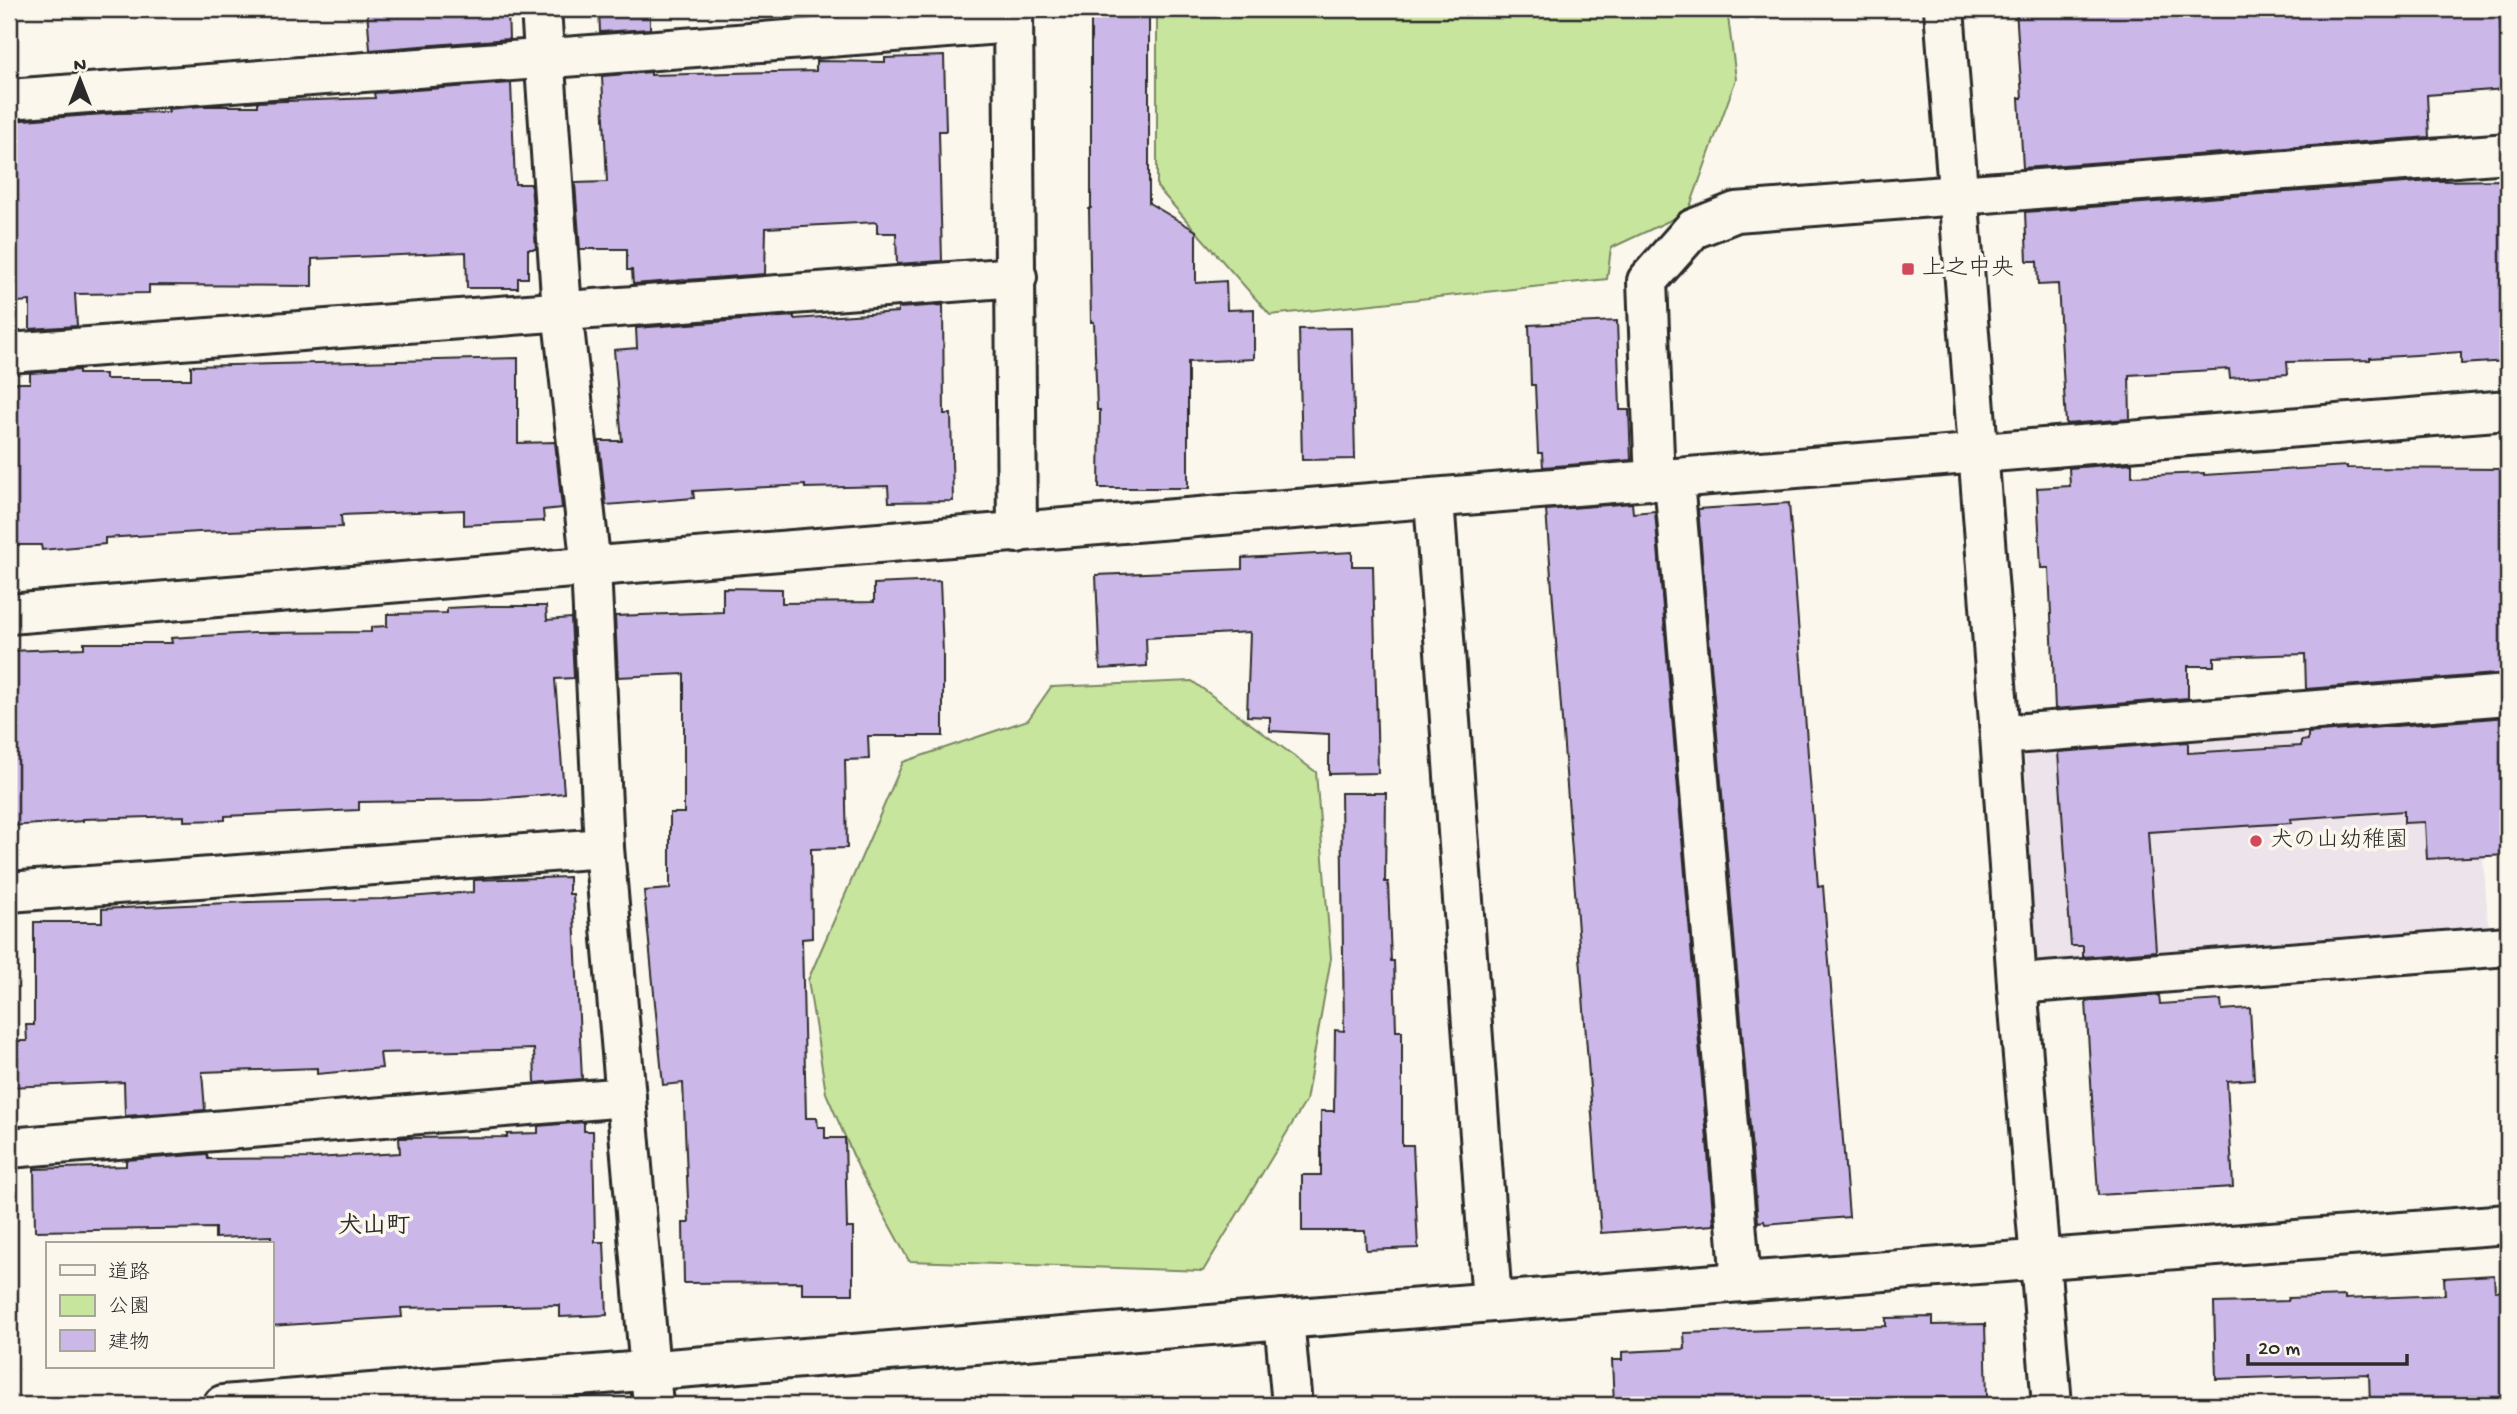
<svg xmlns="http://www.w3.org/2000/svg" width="2517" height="1414" viewBox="0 0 2517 1414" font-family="'Gochi Hand','Klee One',sans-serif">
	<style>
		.built { fill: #ede4eb }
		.green { fill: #c8e59d; stroke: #7a8864; stroke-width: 2 }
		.building { fill: #ccb8e8; stroke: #2b2b2b; stroke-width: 2 }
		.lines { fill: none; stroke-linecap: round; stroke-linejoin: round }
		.minor-casing { stroke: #2b2b2b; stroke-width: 44 }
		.minor { stroke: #fbf7ec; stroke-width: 38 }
		.poi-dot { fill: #d1495b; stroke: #fbf7ec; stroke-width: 2.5 }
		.labels { text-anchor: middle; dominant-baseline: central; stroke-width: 7; stroke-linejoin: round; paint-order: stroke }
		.poi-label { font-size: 23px; fill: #2b2b2b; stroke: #fbf7ec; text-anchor: start }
		.neighbourhood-label { font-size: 24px; font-weight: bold; fill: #2b2b2b; stroke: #fbf7ec }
	</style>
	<rect width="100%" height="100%" fill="#fbf7ec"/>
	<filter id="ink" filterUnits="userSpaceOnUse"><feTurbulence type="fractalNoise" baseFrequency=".0143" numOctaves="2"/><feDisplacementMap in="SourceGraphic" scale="14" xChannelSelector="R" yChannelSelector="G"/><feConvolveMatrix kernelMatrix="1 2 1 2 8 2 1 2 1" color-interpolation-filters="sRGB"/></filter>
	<g filter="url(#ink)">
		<path class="built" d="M 2472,704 L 2489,935 L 2037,968 L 2024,747 Z"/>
		<g class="green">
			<path d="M 1157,9 L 1727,9 L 1736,79 L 1688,212 L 1611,248 L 1607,279 L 1270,315 L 1157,187 Z"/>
			<path d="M 1192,681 L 1316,772 L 1331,958 L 1306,1101 L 1203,1271 L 909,1261 L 860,1171 L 826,1093 L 808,980 L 903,762 L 1028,720 L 1051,687 Z"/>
		</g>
		<g class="building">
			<path d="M 367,9 L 508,9 L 509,39 L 370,50 Z"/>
			<path d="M 599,9 L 650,9 L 650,29 L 600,32 Z"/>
			<path d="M 1091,9 L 1149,9 L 1149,203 L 1196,231 L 1196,283 L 1226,281 L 1227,310 L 1254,309 L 1254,359 L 1188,362 L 1188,488 L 1099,488 L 1100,410 L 1097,410 L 1094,322 L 1091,322 L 1089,209 L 1091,208 Z"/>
			<path d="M 2016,9 L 2499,9 L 2505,89 L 2427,95 L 2429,137 L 2023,168 L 2019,98 L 2022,98 Z"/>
			<path d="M 944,56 L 946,131 L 939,131 L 942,261 L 897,264 L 896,233 L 877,233 L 877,222 L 766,228 L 765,274 L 633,284 L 632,270 L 627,270 L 627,249 L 580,249 L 575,183 L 607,182 L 602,76 L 651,72 L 651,75 L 816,71 L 816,61 L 885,62 L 885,58 Z"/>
			<path d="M 511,83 L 515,184 L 531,184 L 536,249 L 528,249 L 528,278 L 518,278 L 518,288 L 467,288 L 466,252 L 312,259 L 312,286 L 149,285 L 149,293 L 75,294 L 77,326 L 30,329 L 30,301 L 18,302 L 9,121 L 118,113 L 169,112 L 168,109 L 202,106 L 257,106 L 257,102 L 375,98 L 374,93 Z"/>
			<path d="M 2508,180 L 2508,361 L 2461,364 L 2461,352 L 2370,358 L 2370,360 L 2287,362 L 2288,374 L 2230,378 L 2229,369 L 2129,375 L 2130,419 L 2066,424 L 2058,284 L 2038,285 L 2037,261 L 2027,261 L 2025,212 L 2432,181 Z"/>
			<path d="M 943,305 L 944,414 L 951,414 L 953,501 L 889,502 L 888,486 L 805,488 L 805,485 L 693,491 L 694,498 L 606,505 L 599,441 L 622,441 L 614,350 L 637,348 L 636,328 L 794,316 L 794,319 L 898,312 L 898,308 Z"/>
			<path d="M 1617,321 L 1620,410 L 1629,410 L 1631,460 L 1543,467 L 1542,453 L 1538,453 L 1535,385 L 1531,385 L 1529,325 Z"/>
			<path d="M 1352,328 L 1355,459 L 1302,460 L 1299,329 Z"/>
			<path d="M 518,358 L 518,443 L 555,442 L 562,508 L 543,510 L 544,521 L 464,525 L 464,510 L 341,515 L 342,527 L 199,532 L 105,538 L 105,544 L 42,550 L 41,545 L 9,545 L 9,383 L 30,383 L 30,373 L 79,370 L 79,374 L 105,374 L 105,379 L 191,379 L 191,366 Z"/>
			<path d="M 2132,463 L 2132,476 L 2204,473 L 2204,475 L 2347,466 L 2347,468 L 2508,469 L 2508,673 L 2306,689 L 2305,654 L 2214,657 L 2214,666 L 2188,666 L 2188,698 L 2055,709 L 2049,568 L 2041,568 L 2037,488 L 2070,486 L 2069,468 Z"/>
			<path d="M 1632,503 L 1633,513 L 1655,511 L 1714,1225 L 1601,1233 L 1546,510 Z"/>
			<path d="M 1789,503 L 1818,887 L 1823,886 L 1849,1217 L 1765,1224 L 1764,1221 L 1758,1222 L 1698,509 Z"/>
			<path d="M 1352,552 L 1352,566 L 1373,566 L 1378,773 L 1329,774 L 1329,734 L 1270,731 L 1270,717 L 1247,716 L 1250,632 L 1146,638 L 1147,666 L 1100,669 L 1096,575 L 1242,569 L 1242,558 Z"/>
			<path d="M 940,581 L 943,653 L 943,736 L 868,736 L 869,759 L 845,760 L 847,848 L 811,849 L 812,938 L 802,939 L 806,1118 L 817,1118 L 818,1127 L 825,1127 L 825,1138 L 845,1138 L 847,1228 L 853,1228 L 853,1294 L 802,1294 L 802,1282 L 684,1283 L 683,1223 L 689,1223 L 683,1083 L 663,1085 L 644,891 L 670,889 L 670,813 L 684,813 L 684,674 L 618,677 L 615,616 L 723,612 L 723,588 L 782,589 L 782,603 L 874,602 L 874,584 Z"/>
			<path d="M 490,606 L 546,606 L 547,620 L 571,618 L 574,678 L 555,679 L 564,793 L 484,800 L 359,802 L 359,810 L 225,816 L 225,820 L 184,821 L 184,816 L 83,819 L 83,821 L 9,826 L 9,651 L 84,648 L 84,643 L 172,643 L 171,638 L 253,633 L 371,632 L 371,627 L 387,626 L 387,614 L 447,613 L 447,608 Z"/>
			<path d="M 2508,717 L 2508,855 L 2427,859 L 2425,822 L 2404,823 L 2404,811 L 2290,819 L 2291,823 L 2148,832 L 2156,951 L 2083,957 L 2083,946 L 2071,946 L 2058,752 L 2188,742 L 2188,753 L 2301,746 L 2301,741 L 2308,740 L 2308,733 Z"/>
			<path d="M 1341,793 L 1386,793 L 1385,882 L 1388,882 L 1391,961 L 1394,961 L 1396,1031 L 1402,1031 L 1402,1145 L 1413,1145 L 1418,1248 L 1366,1250 L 1365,1231 L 1302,1231 L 1302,1175 L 1321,1175 L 1321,1111 L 1334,1111 L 1335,1030 L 1344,1031 Z"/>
			<path d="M 569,877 L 569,894 L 573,894 L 582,1079 L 535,1083 L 534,1049 L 380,1053 L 382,1068 L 317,1074 L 317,1068 L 202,1072 L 205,1110 L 125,1116 L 124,1082 L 9,1087 L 9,1041 L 27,1041 L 26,1025 L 34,1025 L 34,922 L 102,922 L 102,909 L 249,902 L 382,899 L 474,892 L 474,880 Z"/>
			<path d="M 2159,995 L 2160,1004 L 2221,1000 L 2222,1010 L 2250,1008 L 2254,1079 L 2227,1081 L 2233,1187 L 2098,1195 L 2086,1001 Z"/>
			<path d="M 584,1122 L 584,1131 L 593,1131 L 595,1242 L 604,1242 L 607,1315 L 560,1317 L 560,1305 L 401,1308 L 402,1317 L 271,1326 L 271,1236 L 215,1238 L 215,1228 L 35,1231 L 34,1169 L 126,1166 L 126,1160 L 207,1154 L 208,1159 L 314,1158 L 400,1153 L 399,1138 L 507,1137 L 507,1134 L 538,1133 L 538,1126 Z"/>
			<path d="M 2494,1275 L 2495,1291 L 2508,1290 L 2508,1405 L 2370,1405 L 2369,1374 L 2216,1379 L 2214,1303 L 2288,1301 L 2288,1298 L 2345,1296 L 2345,1299 L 2445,1295 L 2444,1278 Z"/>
			<path d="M 1933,1317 L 1933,1325 L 1985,1324 L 1987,1397 L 1875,1399 L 1876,1405 L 1614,1405 L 1612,1360 L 1622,1360 L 1622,1352 L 1685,1349 L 1684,1333 L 1886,1326 L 1886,1318 Z"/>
		</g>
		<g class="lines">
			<defs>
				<g id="minor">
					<path d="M 541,9 L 562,310 L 591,567 L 604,848 L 653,1405"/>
					<path d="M 1013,9 L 1017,533"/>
					<path d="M 1944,9 L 2000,735 L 2017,984 L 2052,1405"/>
					<path d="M 9,99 L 1013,23"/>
					<path d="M 9,353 L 1017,277"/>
					<path d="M 1674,480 L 1741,1282"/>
					<path d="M 1655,481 L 1647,281 L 1693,229 L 1736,212 L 2508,153"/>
					<path d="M 1434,499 L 1492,1302"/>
					<path d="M 9,614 L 2508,410"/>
					<path d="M 2000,735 L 2508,695"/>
					<path d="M 9,892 L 604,848"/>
					<path d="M 2017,984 L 2508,946"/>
					<path d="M 9,1148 L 626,1097"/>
					<path d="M 1284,1319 L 1292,1405"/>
					<path d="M 223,1405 L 1741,1282 L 2508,1224"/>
				</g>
			</defs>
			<use href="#minor" class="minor-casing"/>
			<use href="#minor" class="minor"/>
		</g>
	</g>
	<g class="poi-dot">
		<rect x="1901" y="262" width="14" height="14" rx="3.5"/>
		<circle cx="2256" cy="841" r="7"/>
	</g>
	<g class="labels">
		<g class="poi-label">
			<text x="1922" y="269">上之中央</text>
			<text x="2270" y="841">犬の山幼稚園</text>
		</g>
		<g class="neighbourhood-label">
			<text x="374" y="1227">犬山町</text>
		</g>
	</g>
	<rect width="2517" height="1414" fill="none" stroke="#fbf7ec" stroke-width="35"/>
	<rect x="18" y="18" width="2482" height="1379" fill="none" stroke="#2b2b2b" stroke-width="2.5" filter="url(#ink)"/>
	<rect x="46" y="1242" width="228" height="126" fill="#fbf7ec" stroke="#a8a59f" stroke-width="2"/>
	<rect x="60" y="1265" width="35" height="10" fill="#fbf7ec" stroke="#a8a59f" stroke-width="2"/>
	<text x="108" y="1278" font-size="21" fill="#2b2b2b">道路</text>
	<rect x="60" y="1295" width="35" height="21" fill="#c8e59d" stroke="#a8a59f" stroke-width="2"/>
	<text x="108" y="1312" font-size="21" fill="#2b2b2b">公園</text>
	<rect x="60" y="1330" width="35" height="21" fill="#ccb8e8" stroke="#a8a59f" stroke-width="2"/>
	<text x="108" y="1348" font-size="21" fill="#2b2b2b">建物</text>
	<g transform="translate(80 80)" stroke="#fbf7ec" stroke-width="5" paint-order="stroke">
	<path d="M0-5L12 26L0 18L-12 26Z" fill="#2b2b2b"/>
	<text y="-10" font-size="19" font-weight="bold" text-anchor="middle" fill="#2b2b2b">N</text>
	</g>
	<path d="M2248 1354v10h159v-10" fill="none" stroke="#2b2b2b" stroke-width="3.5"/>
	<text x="2258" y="1354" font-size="21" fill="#2b2b2b" stroke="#fbf7ec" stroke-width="5" paint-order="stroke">20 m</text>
</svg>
